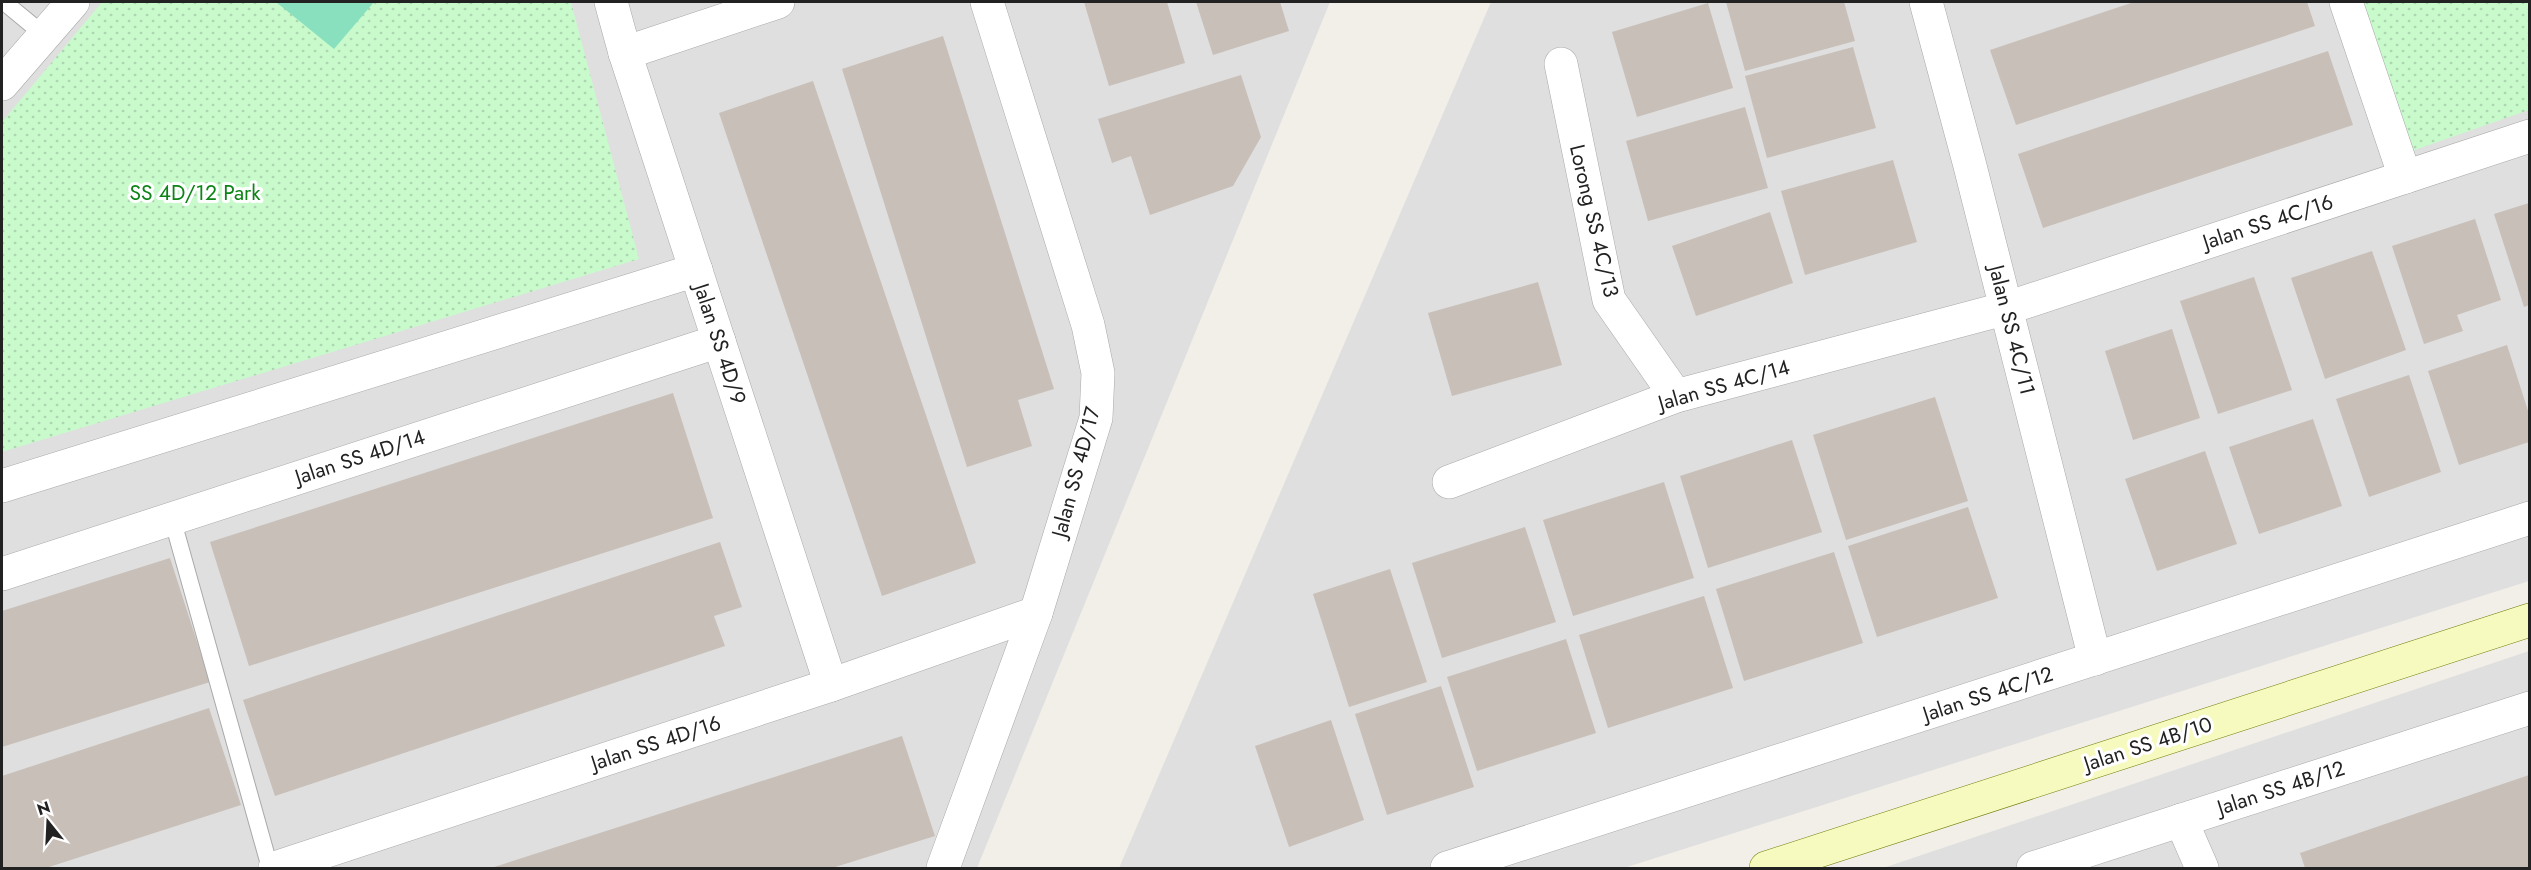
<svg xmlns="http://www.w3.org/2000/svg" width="2531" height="870" viewBox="0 0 2531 870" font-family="Jost,sans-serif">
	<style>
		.residential { fill: #e0dfdf }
		.park { fill: url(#park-dots) }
		.pitch { fill: #88e0be }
		.building { fill: #c7bfb8 }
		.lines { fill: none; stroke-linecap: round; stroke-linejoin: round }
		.lane-casing { stroke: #a9a9a9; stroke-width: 18 }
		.street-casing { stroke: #a9a9a9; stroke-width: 34 }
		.secondary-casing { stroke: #707d05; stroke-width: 34 }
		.lane { stroke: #fff; stroke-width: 16 }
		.street { stroke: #fff; stroke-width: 33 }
		.secondary { stroke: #f7fabf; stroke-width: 33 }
		.labels { text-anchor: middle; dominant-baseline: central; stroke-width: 6; stroke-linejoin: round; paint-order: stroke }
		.park-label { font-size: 21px; fill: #0c8416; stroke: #fff }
		.street-label { font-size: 21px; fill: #222; stroke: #fff }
	</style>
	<defs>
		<pattern id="park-dots" width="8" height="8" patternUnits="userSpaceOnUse" patternTransform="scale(1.5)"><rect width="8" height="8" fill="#c8facc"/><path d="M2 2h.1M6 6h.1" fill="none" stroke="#acd6af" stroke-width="1.8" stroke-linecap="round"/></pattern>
	</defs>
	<rect width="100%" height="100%" fill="#f2efe9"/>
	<g class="residential">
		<path d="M 2,2 L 1330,2 L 977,868 L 2,868 Z"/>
		<path d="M 1491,2 L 2529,2 L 2529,581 L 1624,868 L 1119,868 Z"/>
		<path d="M 2529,651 L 2529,868 L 1883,868 Z"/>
	</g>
	<g class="park">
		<path d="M 102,2 L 571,2 L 639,259 L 2,452 L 2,122 Z"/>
		<path d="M 2361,2 L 2529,2 L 2529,110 L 2412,151 Z"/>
	</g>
	<path class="pitch" d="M 276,2 L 374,2 L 334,49 Z"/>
	<g class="building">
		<path d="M 1084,2 L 1167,2 L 1185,63 L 1109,86 Z"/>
		<path d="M 1196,2 L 1280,2 L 1289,31 L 1213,55 Z"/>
		<path d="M 1726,2 L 1844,2 L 1855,41 L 1745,71 Z"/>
		<path d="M 2134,2 L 2307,2 L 2315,26 L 2016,125 L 1990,50 Z"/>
		<path d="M 1708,3 L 1733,88 L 1637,117 L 1612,32 Z"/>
		<path d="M 943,36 L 1054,389 L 1018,400 L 1032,446 L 967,467 L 842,69 Z"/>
		<path d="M 1853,47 L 1876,128 L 1767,158 L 1745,76 Z"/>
		<path d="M 2328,51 L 2353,125 L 2043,228 L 2018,154 Z"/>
		<path d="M 1241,75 L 1261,137 L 1233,186 L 1150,215 L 1131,156 L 1112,163 L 1098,119 Z"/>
		<path d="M 813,81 L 976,563 L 882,596 L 719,113 Z"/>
		<path d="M 1745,107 L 1768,188 L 1648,221 L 1626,141 Z"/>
		<path d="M 1893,160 L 1917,242 L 1805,275 L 1781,191 Z"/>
		<path d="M 2529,203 L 2529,305 L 2524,307 L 2494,214 Z"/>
		<path d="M 1770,212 L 1793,283 L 1696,316 L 1672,246 Z"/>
		<path d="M 2475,219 L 2501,300 L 2457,315 L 2463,331 L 2424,344 L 2392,246 Z"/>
		<path d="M 2372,251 L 2406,350 L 2325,379 L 2291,278 Z"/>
		<path d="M 2254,277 L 2292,390 L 2218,414 L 2180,301 Z"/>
		<path d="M 1538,282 L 1562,365 L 1452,396 L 1428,313 Z"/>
		<path d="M 2172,329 L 2200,418 L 2133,440 L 2105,351 Z"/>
		<path d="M 2507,345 L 2529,414 L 2529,442 L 2459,465 L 2428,371 Z"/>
		<path d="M 2409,375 L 2441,472 L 2369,497 L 2336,399 Z"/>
		<path d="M 673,393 L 713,518 L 249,666 L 210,542 Z"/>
		<path d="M 1935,397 L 1968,501 L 1846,540 L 1813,435 Z"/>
		<path d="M 2313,419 L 2342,506 L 2259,534 L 2229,447 Z"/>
		<path d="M 1792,440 L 1822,532 L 1708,568 L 1680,476 Z"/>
		<path d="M 2205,451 L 2237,544 L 2157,571 L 2125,479 Z"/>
		<path d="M 1664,482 L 1694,578 L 1573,616 L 1543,520 Z"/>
		<path d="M 1968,507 L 1998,598 L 1877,637 L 1848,546 Z"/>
		<path d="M 1525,527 L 1556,622 L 1442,658 L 1412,563 Z"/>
		<path d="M 720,542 L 742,607 L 714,616 L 725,646 L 275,796 L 243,700 Z"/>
		<path d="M 1834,552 L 1863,643 L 1744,681 L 1716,589 Z"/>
		<path d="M 170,558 L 210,682 L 2,747 L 2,611 Z"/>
		<path d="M 1390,569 L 1427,682 L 1349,707 L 1313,594 Z"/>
		<path d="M 1704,596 L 1733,688 L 1608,728 L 1579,635 Z"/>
		<path d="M 1566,639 L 1596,733 L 1477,771 L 1447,677 Z"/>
		<path d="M 1441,686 L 1474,787 L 1387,815 L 1355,714 Z"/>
		<path d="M 209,708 L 241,805 L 46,868 L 2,868 L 2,776 Z"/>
		<path d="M 1331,720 L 1364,820 L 1289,847 L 1255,746 Z"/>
		<path d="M 902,736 L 935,836 L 832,868 L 491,868 Z"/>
		<path d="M 2529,775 L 2529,868 L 2305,868 L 2300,853 Z"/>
	</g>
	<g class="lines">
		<defs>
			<g id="lane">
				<path d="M 4,2 L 44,35"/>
				<path d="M 172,518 L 270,868"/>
			</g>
			<g id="street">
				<path d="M 611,2 L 625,53 L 831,685"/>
				<path d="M 1926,2 L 1969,162 L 2095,659"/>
				<path d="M 2346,2 L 2405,177"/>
				<path d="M 625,53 L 778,2"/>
				<path d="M 1561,64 L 1609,300 L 1676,396"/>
				<path d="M 2,84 L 73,2"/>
				<path d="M 1449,482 L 1676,396 L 2007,308 L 2530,136"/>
				<path d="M 2,486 L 696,270"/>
				<path d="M 2,574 L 719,341"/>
				<path d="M 2181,820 L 2202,868"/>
				<path d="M 275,868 L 831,685 L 1036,613"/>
				<path d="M 943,868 L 1036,613 L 1096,418 L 1098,373 L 1088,325 L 987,2"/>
				<path d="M 1447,868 L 2530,518"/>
				<path d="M 2033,868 L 2530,708"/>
			</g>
			<path id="secondary" d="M 1766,868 L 2530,620"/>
		</defs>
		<use href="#lane" class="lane-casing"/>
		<use href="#street" class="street-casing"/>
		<use href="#secondary" class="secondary-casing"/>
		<use href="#lane" class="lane"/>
		<use href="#street" class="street"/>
		<use href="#secondary" class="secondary"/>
	</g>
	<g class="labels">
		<g class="park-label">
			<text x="195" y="193">SS 4D/12 Park</text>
		</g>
		<g class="street-label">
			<text transform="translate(1594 221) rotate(77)">Lorong SS 4C/13</text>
			<text transform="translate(2268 222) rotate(-18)">Jalan SS 4C/16</text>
			<text transform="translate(2012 330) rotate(76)">Jalan SS 4C/11</text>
			<text transform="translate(720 344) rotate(72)">Jalan SS 4D/9</text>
			<text transform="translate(1724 385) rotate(-16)">Jalan SS 4C/14</text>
			<text transform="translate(360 457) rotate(-18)">Jalan SS 4D/14</text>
			<text transform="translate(1076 472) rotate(-75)">Jalan SS 4D/17</text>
			<text transform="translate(1988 694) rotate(-18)">Jalan SS 4C/12</text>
			<text transform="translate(656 743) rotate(-18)">Jalan SS 4D/16</text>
			<text transform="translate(2148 744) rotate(-18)">Jalan SS 4B/10</text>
			<text transform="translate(2281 788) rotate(-18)">Jalan SS 4B/12</text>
		</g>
	</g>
	<rect width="2531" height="870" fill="none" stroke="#222222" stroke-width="6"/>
	<g transform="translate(48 822) rotate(342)" stroke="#ffffff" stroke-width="4.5" paint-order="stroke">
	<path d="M0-4.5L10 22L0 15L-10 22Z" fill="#222222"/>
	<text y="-9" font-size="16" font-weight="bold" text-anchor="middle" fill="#222222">N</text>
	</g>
</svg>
